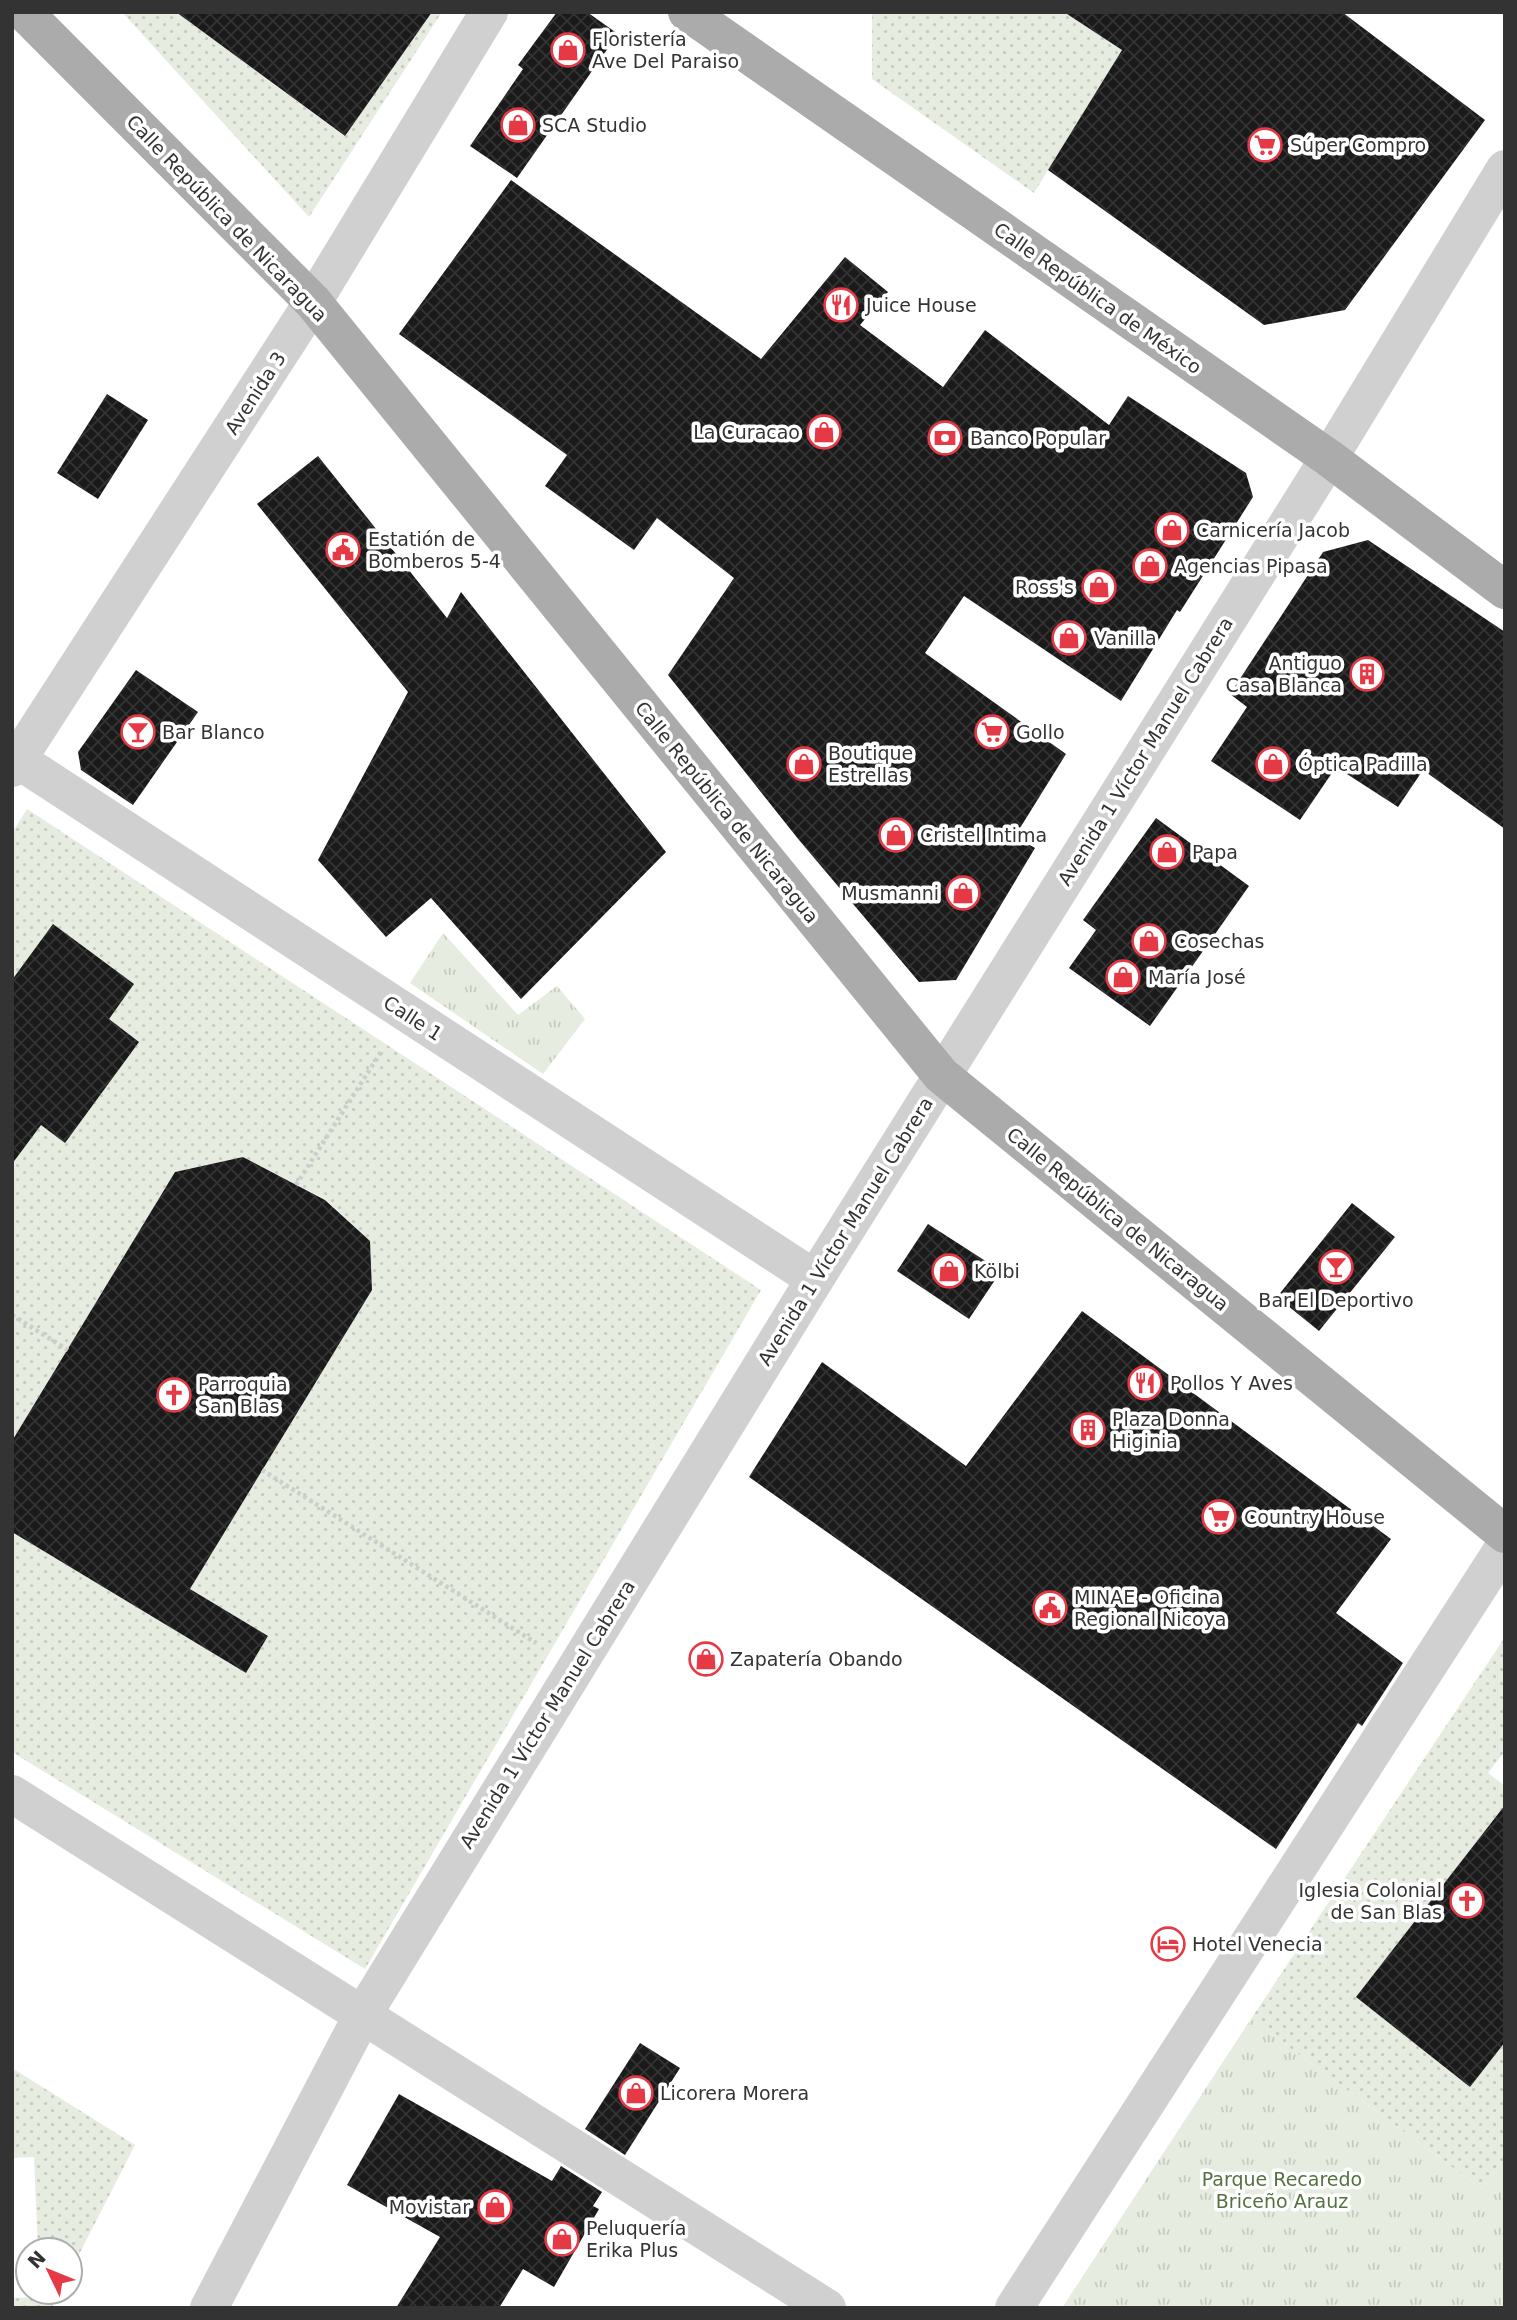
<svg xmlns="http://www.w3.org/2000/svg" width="1517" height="2320" viewBox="0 0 1517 2320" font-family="'DejaVu Sans',sans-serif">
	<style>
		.park { fill: url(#park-tufts) }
		.garden { fill: url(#garden-dots) }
		.building { fill: url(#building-cross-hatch) }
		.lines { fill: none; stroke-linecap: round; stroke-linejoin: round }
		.path { stroke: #cdcdcd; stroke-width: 4.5; stroke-dasharray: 3.5 3.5; stroke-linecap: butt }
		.minor { stroke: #d0d0d0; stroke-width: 38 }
		.major { stroke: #ababab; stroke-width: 38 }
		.labels { text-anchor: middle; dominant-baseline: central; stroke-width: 7; stroke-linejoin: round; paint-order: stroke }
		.poi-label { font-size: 19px; fill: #333; stroke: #fff; text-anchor: start }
		.street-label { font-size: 19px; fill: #333; stroke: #fff }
		.park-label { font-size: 19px; fill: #56703f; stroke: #fff }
	</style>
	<defs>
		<pattern id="park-tufts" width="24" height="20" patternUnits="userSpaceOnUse" patternTransform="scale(1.75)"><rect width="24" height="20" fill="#e6ecdf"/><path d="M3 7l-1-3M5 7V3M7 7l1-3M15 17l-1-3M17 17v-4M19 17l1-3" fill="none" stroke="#c6cbc0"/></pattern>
		<pattern id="garden-dots" width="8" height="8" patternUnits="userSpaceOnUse" patternTransform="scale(1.75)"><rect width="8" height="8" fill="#e6ecdf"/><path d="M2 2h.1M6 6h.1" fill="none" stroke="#c6cbc0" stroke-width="1.8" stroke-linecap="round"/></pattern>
		<pattern id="building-cross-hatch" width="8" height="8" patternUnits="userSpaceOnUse" patternTransform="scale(1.75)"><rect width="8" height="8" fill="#1a1a1a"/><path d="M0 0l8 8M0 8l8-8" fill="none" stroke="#333"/></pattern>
	</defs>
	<rect width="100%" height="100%" fill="#fff"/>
	<g class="park">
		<path d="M 443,933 L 518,1015 L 557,986 L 585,1019 L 543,1074 L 410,983 Z"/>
		<path d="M 1251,2019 L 1482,2189 L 1505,2159 L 1505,2308 L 1062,2308 Z"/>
	</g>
	<g class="garden">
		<path d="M 122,12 L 176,12 L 344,136 L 432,12 L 442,12 L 309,217 Z"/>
		<path d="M 872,12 L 1064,12 L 1122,50 L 1034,193 L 872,79 Z"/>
		<path d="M 27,809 L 761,1290 L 365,1969 L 12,1752 L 12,1532 L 246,1673 L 268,1636 L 190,1589 L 372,1290 L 370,1241 L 325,1199 L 243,1157 L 175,1172 L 12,1441 L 12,833 Z"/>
		<path d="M 1505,1637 L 1505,1751 L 1488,1773 L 1505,1786 L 1505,1805 L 1356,1997 L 1470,2086 L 1505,2042 L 1505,2159 L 1482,2189 L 1251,2019 Z"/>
		<path d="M 12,2068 L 135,2145 L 70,2272 L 70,2250 L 38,2250 L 34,2157 L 12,2158 Z"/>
		<path d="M 40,2292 L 60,2292 L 52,2308 L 12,2308 L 12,2298 L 40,2297 Z"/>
	</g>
	<g class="building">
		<path d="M 176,12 L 432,12 L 345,136 Z"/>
		<path d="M 557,12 L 587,12 L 618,34 L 517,178 L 470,146 L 523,69 L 518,65 Z"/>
		<path d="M 1064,12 L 1342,12 L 1485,120 L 1345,310 L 1264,325 L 1048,170 L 1122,50 Z"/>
		<path d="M 511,180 L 761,359 L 845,257 L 888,292 L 860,325 L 943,387 L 985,330 L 1109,425 L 1128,396 L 1246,473 L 1253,497 L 1180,612 L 1177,610 L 1121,701 L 964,596 L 925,653 L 1066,754 L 1015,836 L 1035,848 L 956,980 L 919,982 L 799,840 L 668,675 L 734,578 L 657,518 L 634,550 L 545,486 L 567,455 L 399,334 Z"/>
		<path d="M 107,394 L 148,420 L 98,499 L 57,473 Z"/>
		<path d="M 318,456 L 447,618 L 461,592 L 666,852 L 521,999 L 431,898 L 386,937 L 318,860 L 408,692 L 257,504 Z"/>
		<path d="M 1368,540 L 1505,632 L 1505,829 L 1423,770 L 1398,807 L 1336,767 L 1300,820 L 1211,761 L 1247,707 L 1230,694 L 1323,552 Z"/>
		<path d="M 136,670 L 198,712 L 133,805 L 81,770 L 78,752 Z"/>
		<path d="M 1156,818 L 1249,886 L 1150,1026 L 1069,968 L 1096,930 L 1083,920 Z"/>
		<path d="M 53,924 L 134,984 L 109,1019 L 139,1042 L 65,1143 L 41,1125 L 12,1164 L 12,980 Z"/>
		<path d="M 243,1157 L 325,1200 L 370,1241 L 372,1290 L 190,1589 L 268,1636 L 246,1673 L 12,1532 L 12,1441 L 175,1172 Z"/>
		<path d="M 1352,1203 L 1395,1237 L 1319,1331 L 1277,1297 Z"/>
		<path d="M 928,1224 L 1001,1271 L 969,1319 L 897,1271 Z"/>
		<path d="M 1082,1311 L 1391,1539 L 1336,1613 L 1403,1663 L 1362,1726 L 1358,1723 L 1276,1849 L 749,1477 L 822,1362 L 966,1466 Z"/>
		<path d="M 1505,1805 L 1505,2042 L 1470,2087 L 1356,1997 Z"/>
		<path d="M 640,2043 L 680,2068 L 625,2155 L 585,2129 Z"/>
		<path d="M 399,2094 L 552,2181 L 561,2166 L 602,2192 L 593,2206 L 599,2209 L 554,2287 L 523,2269 L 499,2308 L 396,2308 L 440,2237 L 347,2185 Z"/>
	</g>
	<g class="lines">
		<g class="path">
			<path d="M 296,1185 L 381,1052"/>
			<path d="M 12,1315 L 68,1350"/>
			<path d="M 262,1470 L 536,1643"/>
		</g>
		<g class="minor">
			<path d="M 12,756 L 815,1279"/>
			<path d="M 12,768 L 313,302 L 489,12"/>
			<path d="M 12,1794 L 827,2308"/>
			<path d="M 209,2308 L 362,2016 L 815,1279 L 1329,458 L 1505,169"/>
			<path d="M 1014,2308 L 1505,1546"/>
		</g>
		<g class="major">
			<path d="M 24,12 L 313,302 L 941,1075 L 1505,1534"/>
			<path d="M 687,12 L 1329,458 L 1505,590"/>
		</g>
	</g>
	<defs>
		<symbol id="shop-ring" viewBox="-11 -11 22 22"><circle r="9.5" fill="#fff" stroke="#e63946" stroke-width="1.5"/><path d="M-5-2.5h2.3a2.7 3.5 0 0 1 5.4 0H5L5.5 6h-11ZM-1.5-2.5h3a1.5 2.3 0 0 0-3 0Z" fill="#e63946"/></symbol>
		<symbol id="supermarket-ring" viewBox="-11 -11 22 22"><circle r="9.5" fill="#fff" stroke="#e63946" stroke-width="1.5"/><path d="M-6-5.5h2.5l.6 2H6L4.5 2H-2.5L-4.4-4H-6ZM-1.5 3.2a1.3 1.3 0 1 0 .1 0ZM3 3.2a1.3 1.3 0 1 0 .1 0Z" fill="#e63946"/></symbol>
		<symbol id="restaurant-ring" viewBox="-11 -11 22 22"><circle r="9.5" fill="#fff" stroke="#e63946" stroke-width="1.5"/><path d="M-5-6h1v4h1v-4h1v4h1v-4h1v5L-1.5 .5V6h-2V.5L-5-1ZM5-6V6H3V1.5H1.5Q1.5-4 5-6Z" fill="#e63946"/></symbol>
		<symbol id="bank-ring" viewBox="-11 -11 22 22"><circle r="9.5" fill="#fff" stroke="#e63946" stroke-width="1.5"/><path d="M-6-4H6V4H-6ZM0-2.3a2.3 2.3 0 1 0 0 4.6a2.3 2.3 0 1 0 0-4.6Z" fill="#e63946"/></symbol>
		<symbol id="civic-ring" viewBox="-11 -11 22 22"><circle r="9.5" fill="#fff" stroke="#e63946" stroke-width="1.5"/><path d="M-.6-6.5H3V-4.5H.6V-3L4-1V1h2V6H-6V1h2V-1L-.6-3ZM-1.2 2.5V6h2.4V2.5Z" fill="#e63946"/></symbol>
		<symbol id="building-ring" viewBox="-11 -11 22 22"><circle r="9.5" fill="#fff" stroke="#e63946" stroke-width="1.5"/><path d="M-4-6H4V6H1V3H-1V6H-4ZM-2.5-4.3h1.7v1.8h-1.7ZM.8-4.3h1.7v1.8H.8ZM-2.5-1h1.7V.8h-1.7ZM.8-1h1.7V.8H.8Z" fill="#e63946"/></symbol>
		<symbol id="bar-ring" viewBox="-11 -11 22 22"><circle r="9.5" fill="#fff" stroke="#e63946" stroke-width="1.5"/><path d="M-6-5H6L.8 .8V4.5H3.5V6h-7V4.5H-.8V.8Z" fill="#e63946"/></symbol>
		<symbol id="church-ring" viewBox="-11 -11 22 22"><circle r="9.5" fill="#fff" stroke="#e63946" stroke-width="1.5"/><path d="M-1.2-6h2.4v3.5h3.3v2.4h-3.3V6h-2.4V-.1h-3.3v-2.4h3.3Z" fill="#e63946"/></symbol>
		<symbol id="hotel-ring" viewBox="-11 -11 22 22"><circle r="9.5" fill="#fff" stroke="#e63946" stroke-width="1.5"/><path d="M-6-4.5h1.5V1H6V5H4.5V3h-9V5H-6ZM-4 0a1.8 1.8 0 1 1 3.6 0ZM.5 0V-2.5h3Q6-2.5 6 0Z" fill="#e63946"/></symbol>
	</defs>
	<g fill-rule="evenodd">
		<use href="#shop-ring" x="549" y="31" width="38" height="38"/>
		<use href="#shop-ring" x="499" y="106" width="38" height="38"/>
		<use href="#supermarket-ring" x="1246" y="126" width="38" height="38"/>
		<use href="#restaurant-ring" x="822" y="286" width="38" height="38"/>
		<use href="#shop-ring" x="805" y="413" width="38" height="38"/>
		<use href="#bank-ring" x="926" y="419" width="38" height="38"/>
		<use href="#shop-ring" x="1153" y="511" width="38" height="38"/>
		<use href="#civic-ring" x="324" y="531" width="38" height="38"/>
		<use href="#shop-ring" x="1131" y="547" width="38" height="38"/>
		<use href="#shop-ring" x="1080" y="568" width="38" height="38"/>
		<use href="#shop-ring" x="1050" y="619" width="38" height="38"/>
		<use href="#building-ring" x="1348" y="655" width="38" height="38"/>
		<use href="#bar-ring" x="119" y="713" width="38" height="38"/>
		<use href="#supermarket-ring" x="973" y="713" width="38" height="38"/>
		<use href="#shop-ring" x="785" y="745" width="38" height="38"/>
		<use href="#shop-ring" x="1254" y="745" width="38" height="38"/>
		<use href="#shop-ring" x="877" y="816" width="38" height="38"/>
		<use href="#shop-ring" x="1148" y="833" width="38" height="38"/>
		<use href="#shop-ring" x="944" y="874" width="38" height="38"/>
		<use href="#shop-ring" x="1130" y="922" width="38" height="38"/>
		<use href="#shop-ring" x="1104" y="958" width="38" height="38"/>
		<use href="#bar-ring" x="1317" y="1248" width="38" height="38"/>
		<use href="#shop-ring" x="930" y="1252" width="38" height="38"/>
		<use href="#restaurant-ring" x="1126" y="1364" width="38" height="38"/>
		<use href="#church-ring" x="155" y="1376" width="38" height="38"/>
		<use href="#building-ring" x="1069" y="1411" width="38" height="38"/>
		<use href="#supermarket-ring" x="1200" y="1498" width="38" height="38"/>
		<use href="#civic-ring" x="1031" y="1589" width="38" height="38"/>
		<use href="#shop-ring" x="687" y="1640" width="38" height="38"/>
		<use href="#church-ring" x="1448" y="1882" width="38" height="38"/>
		<use href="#hotel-ring" x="1149" y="1925" width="38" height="38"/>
		<use href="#shop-ring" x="617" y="2074" width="38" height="38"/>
		<use href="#shop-ring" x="476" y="2188" width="38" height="38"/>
		<use href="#shop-ring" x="543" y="2220" width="38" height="38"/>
	</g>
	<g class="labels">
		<g class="poi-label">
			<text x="592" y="39">Floristería<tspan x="592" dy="22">Ave Del Paraiso</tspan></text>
			<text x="542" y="125">SCA Studio</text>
			<text x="1290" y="145">Súper Compro</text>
			<text x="866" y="305">Juice House</text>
			<text x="800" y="432" text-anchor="end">La Curacao</text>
			<text x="970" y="438">Banco Popular</text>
			<text x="1196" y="530">Carnicería Jacob</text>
			<text x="368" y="539">Estatión de<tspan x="368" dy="22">Bomberos 5-4</tspan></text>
			<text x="1174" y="566">Agencias Pipasa</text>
			<text x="1074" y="587" text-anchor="end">Ross's</text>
			<text x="1094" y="638">Vanilla</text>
			<text x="1342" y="663" text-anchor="end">Antiguo<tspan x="1342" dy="22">Casa Blanca</tspan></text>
			<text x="162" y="732">Bar Blanco</text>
			<text x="1016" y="732">Gollo</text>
			<text x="828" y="753">Boutique<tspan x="828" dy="22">Estrellas</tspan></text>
			<text x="1298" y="764">Óptica Padilla</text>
			<text x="920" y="835">Cristel Intima</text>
			<text x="1192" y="852">Papa</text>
			<text x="939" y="893" text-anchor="end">Musmanni</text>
			<text x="1174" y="941">Cosechas</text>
			<text x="1148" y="977">María José</text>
			<text x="974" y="1271">Kölbi</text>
			<text x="1336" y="1300" text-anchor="middle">Bar El Deportivo</text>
			<text x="1170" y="1383">Pollos Y Aves</text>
			<text x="198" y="1384">Parroquia<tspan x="198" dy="22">San Blas</tspan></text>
			<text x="1112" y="1419">Plaza Donna<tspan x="1112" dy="22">Higinia</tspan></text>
			<text x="1244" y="1517">Country House</text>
			<text x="1074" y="1597">MINAE - Oficina<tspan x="1074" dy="22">Regional Nicoya</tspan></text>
			<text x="730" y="1659">Zapatería Obando</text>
			<text x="1442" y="1890" text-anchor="end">Iglesia Colonial<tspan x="1442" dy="22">de San Blas</tspan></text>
			<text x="1192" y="1944">Hotel Venecia</text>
			<text x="660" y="2093">Licorera Morera</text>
			<text x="470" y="2207" text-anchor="end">Movistar</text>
			<text x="586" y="2228">Peluquería<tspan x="586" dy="22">Erika Plus</tspan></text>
		</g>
		<g class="street-label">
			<text transform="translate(227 218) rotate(46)">Calle República de Nicaragua</text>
			<text transform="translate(1098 298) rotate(35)">Calle República de México</text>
			<text transform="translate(255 393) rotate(-57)">Avenida 3</text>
			<text transform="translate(1145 751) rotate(-58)">Avenida 1 Víctor Manuel Cabrera</text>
			<text transform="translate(727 812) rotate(51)">Calle República de Nicaragua</text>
			<text transform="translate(413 1018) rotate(33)">Calle 1</text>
			<text transform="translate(1118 1219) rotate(39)">Calle República de Nicaragua</text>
			<text transform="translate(845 1231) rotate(-58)">Avenida 1 Víctor Manuel Cabrera</text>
			<text transform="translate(547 1714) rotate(-58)">Avenida 1 Víctor Manuel Cabrera</text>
		</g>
		<g class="park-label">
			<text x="1282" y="2179">Parque Recaredo<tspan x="1282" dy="22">Briceño Arauz</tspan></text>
		</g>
	</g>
	<rect width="1517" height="2320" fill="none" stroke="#333333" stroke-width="28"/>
	<g transform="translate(49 2271) rotate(313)"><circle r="33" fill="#ffffff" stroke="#adadad" stroke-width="2"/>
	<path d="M0-5L12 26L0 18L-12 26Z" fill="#e63946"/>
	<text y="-10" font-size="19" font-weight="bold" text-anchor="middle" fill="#333333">N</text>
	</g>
</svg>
